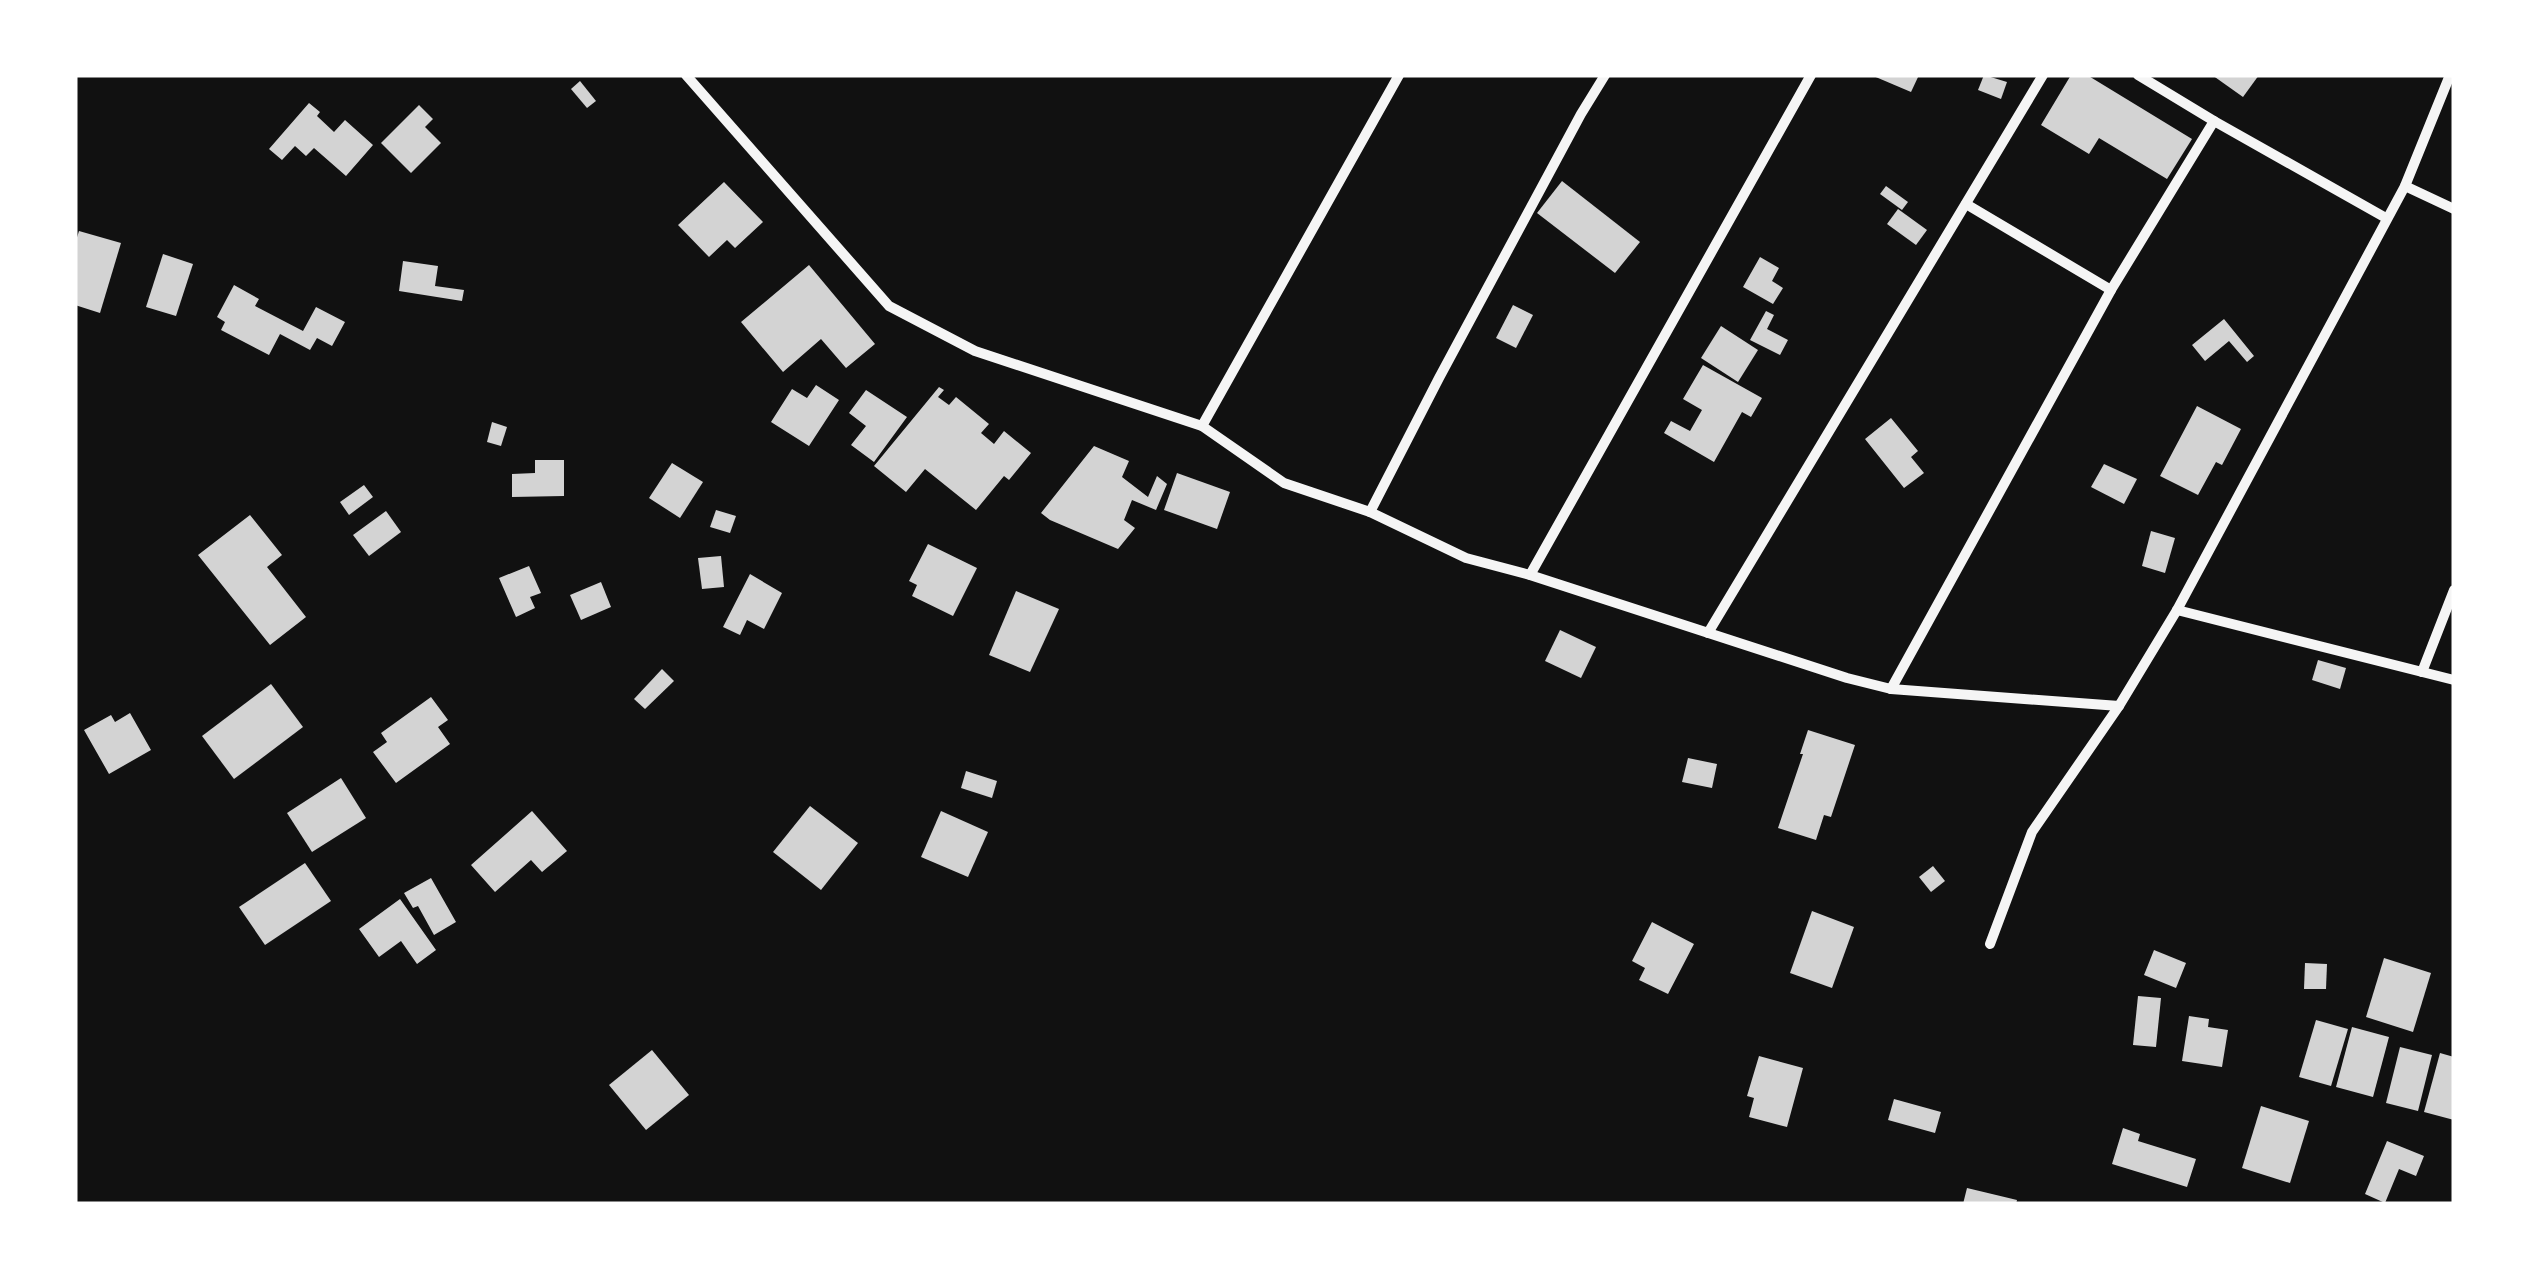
<svg xmlns="http://www.w3.org/2000/svg" width="2529" height="1279" viewBox="0 0 2529 1279" font-family="'Open Sans',sans-serif">
	<style>
		.building { fill: #d3d3d3 }
		.lines { fill: none; stroke-linecap: round; stroke-linejoin: round }
		.minor { stroke: #f5f5f5; stroke-width: 10 }
	</style>
	<rect width="100%" height="100%" fill="#111"/>
	<g class="building">
		<path d="M 1871,75 L 1919,75 L 1911,92 Z"/>
		<path d="M 1984,75 L 2007,82 L 2001,99 L 1978,90 Z"/>
		<path d="M 2071,75 L 2087,75 L 2192,139 L 2167,179 L 2099,138 L 2089,154 L 2041,125 Z"/>
		<path d="M 2212,75 L 2259,75 L 2243,97 Z"/>
		<path d="M 580,81 L 596,101 L 587,108 L 571,89 Z"/>
		<path d="M 309,103 L 320,112 L 317,116 L 334,132 L 345,120 L 373,145 L 346,176 L 314,148 L 306,156 L 295,146 L 282,160 L 269,149 Z"/>
		<path d="M 419,105 L 433,119 L 425,127 L 441,143 L 411,173 L 381,143 Z"/>
		<path d="M 1562,181 L 1640,242 L 1615,273 L 1537,213 Z"/>
		<path d="M 724,182 L 763,222 L 735,248 L 727,240 L 709,257 L 678,225 Z"/>
		<path d="M 1886,186 L 1908,202 L 1902,210 L 1880,194 Z"/>
		<path d="M 1898,209 L 1927,230 L 1916,245 L 1887,224 Z"/>
		<path d="M 79,231 L 121,243 L 100,313 L 75,305 L 75,244 Z"/>
		<path d="M 163,254 L 193,264 L 176,316 L 146,307 Z"/>
		<path d="M 1760,257 L 1779,268 L 1772,281 L 1783,288 L 1773,304 L 1743,287 Z"/>
		<path d="M 403,261 L 438,266 L 435,286 L 464,290 L 462,301 L 399,291 Z"/>
		<path d="M 809,265 L 875,344 L 846,368 L 821,339 L 783,372 L 741,322 Z"/>
		<path d="M 234,285 L 259,299 L 255,306 L 303,331 L 316,307 L 345,322 L 332,346 L 317,338 L 310,350 L 280,334 L 269,355 L 221,330 L 225,322 L 217,317 Z"/>
		<path d="M 1513,305 L 1533,315 L 1516,348 L 1496,338 Z"/>
		<path d="M 1766,311 L 1774,315 L 1767,329 L 1788,340 L 1780,355 L 1750,340 Z"/>
		<path d="M 2224,319 L 2254,356 L 2247,362 L 2229,341 L 2205,361 L 2192,345 Z"/>
		<path d="M 1721,326 L 1758,350 L 1738,382 L 1701,358 Z"/>
		<path d="M 1703,365 L 1762,398 L 1751,417 L 1742,412 L 1714,462 L 1664,433 L 1671,421 L 1690,431 L 1702,410 L 1683,399 Z"/>
		<path d="M 816,385 L 839,400 L 809,446 L 771,422 L 792,389 L 807,398 Z"/>
		<path d="M 939,387 L 944,390 L 938,397 L 949,405 L 956,397 L 989,424 L 981,433 L 994,444 L 1004,431 L 1031,453 L 1009,480 L 1004,476 L 976,510 L 925,469 L 906,492 L 874,466 Z"/>
		<path d="M 866,390 L 907,417 L 874,462 L 851,445 L 866,426 L 849,413 Z"/>
		<path d="M 2197,406 L 2241,429 L 2222,465 L 2216,462 L 2198,495 L 2160,476 Z"/>
		<path d="M 1891,418 L 1918,451 L 1911,457 L 1924,473 L 1904,488 L 1865,439 Z"/>
		<path d="M 492,422 L 507,427 L 501,446 L 487,442 Z"/>
		<path d="M 1094,446 L 1129,461 L 1122,477 L 1148,497 L 1157,476 L 1167,484 L 1156,510 L 1132,500 L 1124,520 L 1135,528 L 1118,549 L 1050,520 L 1041,513 Z"/>
		<path d="M 535,460 L 564,460 L 564,496 L 512,497 L 512,474 L 535,473 Z"/>
		<path d="M 672,463 L 703,482 L 680,518 L 649,498 Z"/>
		<path d="M 2104,464 L 2137,479 L 2124,504 L 2091,487 Z"/>
		<path d="M 1177,473 L 1230,492 L 1217,529 L 1164,510 Z"/>
		<path d="M 364,485 L 373,497 L 349,515 L 340,502 Z"/>
		<path d="M 716,510 L 736,516 L 730,533 L 710,527 Z"/>
		<path d="M 386,511 L 401,532 L 369,556 L 353,535 Z"/>
		<path d="M 250,515 L 282,555 L 267,567 L 306,617 L 270,645 L 198,555 Z"/>
		<path d="M 2151,531 L 2175,538 L 2165,573 L 2142,566 Z"/>
		<path d="M 928,544 L 977,568 L 953,616 L 912,596 L 917,585 L 909,581 Z"/>
		<path d="M 721,556 L 724,587 L 702,589 L 698,558 Z"/>
		<path d="M 529,566 L 541,593 L 530,597 L 535,608 L 516,617 L 499,578 Z"/>
		<path d="M 750,574 L 782,593 L 764,629 L 747,620 L 740,635 L 723,627 Z"/>
		<path d="M 601,582 L 611,607 L 581,620 L 570,595 Z"/>
		<path d="M 1016,591 L 1059,609 L 1030,672 L 989,655 Z"/>
		<path d="M 1560,630 L 1596,647 L 1581,678 L 1545,661 Z"/>
		<path d="M 2318,660 L 2346,668 L 2340,689 L 2312,680 Z"/>
		<path d="M 662,669 L 674,681 L 645,709 L 634,699 Z"/>
		<path d="M 271,684 L 303,727 L 234,779 L 202,736 Z"/>
		<path d="M 431,697 L 448,720 L 438,727 L 450,744 L 396,783 L 373,752 L 387,742 L 381,733 Z"/>
		<path d="M 130,713 L 151,750 L 109,774 L 84,730 L 111,715 L 115,722 Z"/>
		<path d="M 1808,730 L 1855,745 L 1831,817 L 1824,815 L 1816,840 L 1778,828 L 1803,754 L 1800,754 Z"/>
		<path d="M 1688,758 L 1717,764 L 1712,788 L 1682,782 Z"/>
		<path d="M 966,771 L 997,781 L 992,798 L 961,788 Z"/>
		<path d="M 341,778 L 366,818 L 312,852 L 287,813 Z"/>
		<path d="M 810,806 L 858,843 L 821,890 L 773,852 Z"/>
		<path d="M 532,811 L 567,851 L 542,872 L 531,860 L 495,892 L 471,865 Z"/>
		<path d="M 941,811 L 988,832 L 968,877 L 921,857 Z"/>
		<path d="M 305,863 L 331,901 L 265,945 L 239,907 Z"/>
		<path d="M 1933,866 L 1945,881 L 1931,892 L 1919,877 Z"/>
		<path d="M 431,878 L 456,922 L 434,935 L 418,906 L 413,908 L 404,893 Z"/>
		<path d="M 400,899 L 436,950 L 417,964 L 401,941 L 379,957 L 359,929 Z"/>
		<path d="M 1812,911 L 1854,927 L 1832,988 L 1790,973 Z"/>
		<path d="M 1652,922 L 1694,944 L 1668,994 L 1639,980 L 1645,968 L 1632,961 Z"/>
		<path d="M 2154,950 L 2186,963 L 2176,988 L 2144,975 Z"/>
		<path d="M 2384,958 L 2431,973 L 2413,1032 L 2366,1017 Z"/>
		<path d="M 2305,963 L 2327,964 L 2326,989 L 2304,989 Z"/>
		<path d="M 2138,996 L 2161,998 L 2156,1047 L 2133,1045 Z"/>
		<path d="M 2189,1016 L 2209,1019 L 2208,1027 L 2228,1030 L 2222,1067 L 2182,1061 Z"/>
		<path d="M 2316,1020 L 2348,1029 L 2331,1086 L 2299,1077 Z"/>
		<path d="M 2352,1027 L 2389,1037 L 2373,1097 L 2336,1087 Z"/>
		<path d="M 2400,1047 L 2432,1055 L 2418,1111 L 2386,1103 Z"/>
		<path d="M 652,1050 L 689,1095 L 646,1130 L 609,1085 Z"/>
		<path d="M 2440,1053 L 2454,1057 L 2454,1120 L 2424,1112 Z"/>
		<path d="M 1759,1056 L 1803,1068 L 1787,1127 L 1749,1117 L 1754,1098 L 1747,1096 Z"/>
		<path d="M 1894,1099 L 1941,1112 L 1935,1133 L 1888,1120 Z"/>
		<path d="M 2261,1106 L 2309,1121 L 2290,1183 L 2242,1168 Z"/>
		<path d="M 2123,1128 L 2140,1134 L 2138,1141 L 2196,1159 L 2187,1187 L 2112,1164 Z"/>
		<path d="M 2387,1141 L 2424,1156 L 2416,1176 L 2399,1169 L 2385,1203 L 2365,1194 Z"/>
		<path d="M 1967,1188 L 2017,1200 L 2016,1204 L 1963,1204 Z"/>
	</g>
	<g class="lines">
		<g class="minor">
			<path d="M 686,75 L 889,306 L 975,351 L 1202,426 L 1284,483 L 1370,512 L 1466,558 L 1530,575 L 1847,678 L 1891,689 L 2119,706"/>
			<path d="M 2138,75 L 2214,121 L 2386,218"/>
			<path d="M 2405,186 L 2454,209"/>
			<path d="M 1966,204 L 2111,290"/>
			<path d="M 1202,426 L 1399,75"/>
			<path d="M 1370,512 L 1439,378 L 1581,114 L 1605,75"/>
			<path d="M 1530,575 L 1811,75"/>
			<path d="M 2177,610 L 2454,680"/>
			<path d="M 1708,633 L 2043,75"/>
			<path d="M 2422,672 L 2454,590"/>
			<path d="M 1891,689 L 2111,290 L 2214,121"/>
			<path d="M 1990,944 L 2032,832 L 2119,706 L 2177,610 L 2405,186 L 2450,75"/>
		</g>
	</g>
	<rect width="2529" height="1279" fill="none" stroke="#ffffff" stroke-width="155"/>
</svg>
